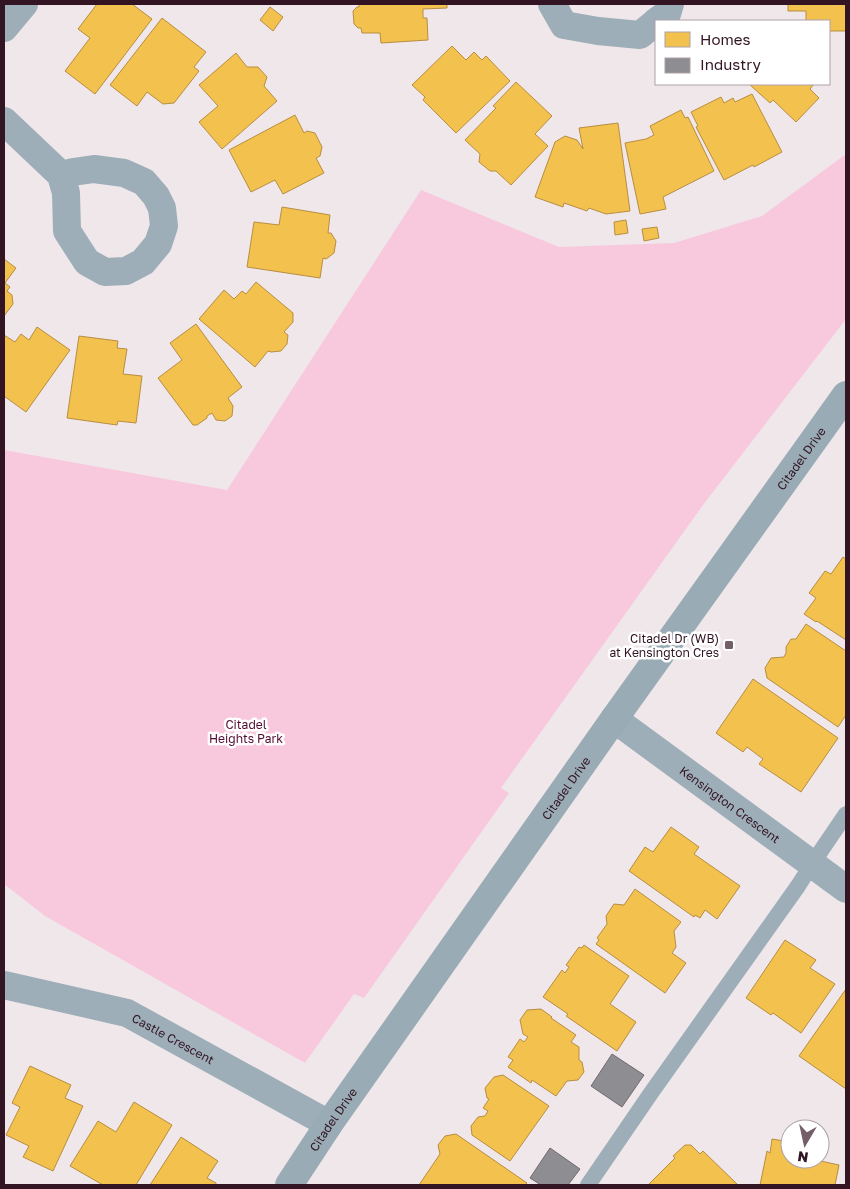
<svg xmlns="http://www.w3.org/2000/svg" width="850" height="1189" viewBox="0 0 850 1189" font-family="'Golos Text',sans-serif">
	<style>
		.green { fill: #f8c9dc }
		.homes { fill: #f2c14e; stroke: #b88d41 }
		.industry { fill: #8d8d92; stroke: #726970 }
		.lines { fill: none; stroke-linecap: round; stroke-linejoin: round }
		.lane { stroke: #9daeb8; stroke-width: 16 }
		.street { stroke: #9daeb8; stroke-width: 28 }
		.secondary { stroke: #99abb4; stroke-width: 28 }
		.poi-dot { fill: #745e68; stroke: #fff; stroke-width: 2 }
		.labels { text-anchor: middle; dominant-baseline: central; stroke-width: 5; stroke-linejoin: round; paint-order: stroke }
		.street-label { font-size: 12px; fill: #321422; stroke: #fff }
		.poi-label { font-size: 12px; fill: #321422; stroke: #fff; text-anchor: end }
		.park-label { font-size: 12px; fill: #530d33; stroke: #fff }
	</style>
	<rect width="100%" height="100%" fill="#f0e7ea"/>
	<path class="green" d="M 846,154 L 846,319 L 703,505 L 501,788 L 509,793 L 364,998 L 354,994 L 305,1063 L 45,916 L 4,884 L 4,450 L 227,490 L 421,190 L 559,247 L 674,243 L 762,216 Z"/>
	<g class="homes">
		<path d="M 97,4 L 132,4 L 152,19 L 95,94 L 65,71 L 90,38 L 78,29 Z"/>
		<path d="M 359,4 L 447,4 L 447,8 L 423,9 L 423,18 L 427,18 L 428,40 L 381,43 L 380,33 L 362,33 L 361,28 L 358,28 L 354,24 L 353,11 L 357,7 L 359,7 Z"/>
		<path d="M 788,4 L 846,4 L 846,31 L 829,31 L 829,21 L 806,21 L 806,11 L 788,11 Z"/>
		<path d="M 270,7 L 283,17 L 273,31 L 260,20 Z"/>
		<path d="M 162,18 L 206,52 L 194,67 L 199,71 L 174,103 L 163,104 L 147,92 L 137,106 L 110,85 Z"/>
		<path d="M 452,46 L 466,60 L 474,52 L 482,60 L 486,56 L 510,81 L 456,133 L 423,100 L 425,97 L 412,85 Z"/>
		<path d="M 236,53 L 247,67 L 258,67 L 267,77 L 264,86 L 277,101 L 222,149 L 199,122 L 218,106 L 199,85 Z"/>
		<path d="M 516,82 L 552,116 L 535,134 L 548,146 L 511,185 L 496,171 L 490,171 L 479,162 L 480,154 L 465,140 L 496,108 L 493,106 Z"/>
		<path d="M 749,84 L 814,84 L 810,89 L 819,98 L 796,122 L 773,100 L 770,103 Z"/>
		<path d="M 752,94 L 782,152 L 754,167 L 753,165 L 724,180 L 696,127 L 698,126 L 691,112 L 721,97 L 724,103 L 733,98 L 735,102 Z"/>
		<path d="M 681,110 L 685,118 L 688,117 L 714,171 L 663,197 L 666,209 L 640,214 L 625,143 L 646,139 L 654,135 L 650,126 Z"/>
		<path d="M 295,115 L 304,133 L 307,131 L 315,133 L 322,147 L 320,156 L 316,158 L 324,173 L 283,194 L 275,180 L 251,192 L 229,150 Z"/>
		<path d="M 618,123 L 630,211 L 606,214 L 589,208 L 587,211 L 564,203 L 563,207 L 535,197 L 555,142 L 565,136 L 577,140 L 583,149 L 579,128 Z"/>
		<path d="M 282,207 L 330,215 L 328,233 L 331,233 L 336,241 L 334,253 L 326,259 L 323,258 L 320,278 L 247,267 L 254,222 L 279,225 Z"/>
		<path d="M 626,220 L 628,233 L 615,235 L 614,222 Z"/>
		<path d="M 657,227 L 659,238 L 644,241 L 642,229 Z"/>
		<path d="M 4,259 L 16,268 L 5,283 L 10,287 L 7,291 L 12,295 L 13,304 L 4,316 Z"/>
		<path d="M 256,282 L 293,313 L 293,322 L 284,332 L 288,335 L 287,344 L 281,351 L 271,352 L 268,351 L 255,367 L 199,319 L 224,290 L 234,299 L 242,291 L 246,294 Z"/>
		<path d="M 196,324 L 242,387 L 228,398 L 233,406 L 232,416 L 225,421 L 216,420 L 212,413 L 207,416 L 207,418 L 197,425 L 193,425 L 158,378 L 182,360 L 170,343 Z"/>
		<path d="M 37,327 L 70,350 L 26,412 L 4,396 L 4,335 L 15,342 L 21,334 L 29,340 Z"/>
		<path d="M 79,336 L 118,341 L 117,348 L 127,349 L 123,374 L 142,376 L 136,423 L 118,421 L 117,425 L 67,418 Z"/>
		<path d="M 843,557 L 846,559 L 846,640 L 817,621 L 816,622 L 804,614 L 816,598 L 809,593 L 825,571 L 831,574 Z"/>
		<path d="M 806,624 L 846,651 L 846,715 L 838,727 L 767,678 L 765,668 L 771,658 L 784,657 L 786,653 L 786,647 L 791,639 L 796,639 Z"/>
		<path d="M 753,679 L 838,738 L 801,792 L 759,764 L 763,759 L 747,747 L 743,752 L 716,733 Z"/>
		<path d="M 671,827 L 699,847 L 694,854 L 740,886 L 717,919 L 705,910 L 700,918 L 695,915 L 694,917 L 629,871 L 645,847 L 653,852 Z"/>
		<path d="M 635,889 L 681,922 L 674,931 L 676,947 L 672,953 L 686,963 L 665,993 L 596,944 L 599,940 L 597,938 L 607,924 L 606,916 L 614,904 L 624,905 Z"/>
		<path d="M 785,940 L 816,960 L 810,968 L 835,984 L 801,1033 L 773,1013 L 771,1015 L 746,998 Z"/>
		<path d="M 584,945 L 629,976 L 610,1004 L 636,1022 L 617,1051 L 566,1016 L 568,1014 L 543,997 L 562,970 L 565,973 L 569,967 L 566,965 L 579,947 L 582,948 Z"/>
		<path d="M 846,989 L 846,1089 L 799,1056 Z"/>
		<path d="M 541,1009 L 552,1017 L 551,1018 L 576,1035 L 571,1042 L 579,1047 L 579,1060 L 582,1062 L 584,1072 L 578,1080 L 567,1081 L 556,1096 L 532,1080 L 531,1083 L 508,1067 L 513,1060 L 508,1057 L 520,1039 L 524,1042 L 528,1037 L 523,1034 L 520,1020 L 527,1010 Z"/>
		<path d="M 30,1066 L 71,1085 L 65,1098 L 83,1106 L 53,1171 L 23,1157 L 29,1146 L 6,1135 L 20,1107 L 12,1103 Z"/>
		<path d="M 503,1075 L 549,1106 L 510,1161 L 472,1135 L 471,1126 L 478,1117 L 485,1116 L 488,1111 L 483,1108 L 489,1099 L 487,1098 L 485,1088 L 494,1077 Z"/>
		<path d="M 134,1102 L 172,1125 L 136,1185 L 103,1185 L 70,1166 L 98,1121 L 116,1132 Z"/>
		<path d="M 456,1134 L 527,1183 L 525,1185 L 419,1185 L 440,1154 L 438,1145 L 445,1136 Z"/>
		<path d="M 181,1137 L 218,1161 L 207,1178 L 216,1183 L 216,1185 L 150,1185 Z"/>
		<path d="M 772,1139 L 790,1142 L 790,1159 L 816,1159 L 816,1160 L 839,1165 L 835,1185 L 760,1185 L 767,1151 L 770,1153 Z"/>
		<path d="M 685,1145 L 691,1145 L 700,1154 L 703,1151 L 738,1185 L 651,1185 L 649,1184 L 675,1158 L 673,1156 Z"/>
	</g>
	<g class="industry">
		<path d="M 612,1054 L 644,1075 L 622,1107 L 591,1086 Z"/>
		<path d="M 550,1148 L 580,1169 L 568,1185 L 541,1185 L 530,1178 Z"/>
	</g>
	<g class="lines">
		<path class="lane" d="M 588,1185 L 651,1093 L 798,886 L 812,864 L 846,814"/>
		<g class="street">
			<path d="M 552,4 L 564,25 L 598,31 L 640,35 L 656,22"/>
			<path d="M 657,21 L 667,14 L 670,4"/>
			<path d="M 4,28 L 24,4"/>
			<path d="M 4,121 L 61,175 L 66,193 L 67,231 L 87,262 L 105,272 L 126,271 L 143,262 L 158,244 L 164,226 L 162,208 L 156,196 L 144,182 L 124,173 L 94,169 L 73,172 L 61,175"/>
			<path id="s1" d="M 614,719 L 846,889"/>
			<path id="s2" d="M 4,985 L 127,1013 L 329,1124"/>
		</g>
		<path class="secondary" id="s3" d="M 289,1185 L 329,1124 L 614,719 L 846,395"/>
	</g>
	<rect class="poi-dot" x="724" y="640" width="10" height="10" rx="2.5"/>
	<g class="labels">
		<g class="street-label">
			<text stroke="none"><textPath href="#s3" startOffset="889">Citadel Drive</textPath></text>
			<text stroke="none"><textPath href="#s3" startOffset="484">Citadel Drive</textPath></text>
			<text stroke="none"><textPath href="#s1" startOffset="144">Kensington Crescent</textPath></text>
			<text stroke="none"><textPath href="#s2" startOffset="179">Castle Crescent</textPath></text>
			<text stroke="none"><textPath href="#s3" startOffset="79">Citadel Drive</textPath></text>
		</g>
		<g class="poi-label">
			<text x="719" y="638">Citadel Dr (WB)<tspan x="719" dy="14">at Kensington Cres</tspan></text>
		</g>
		<g class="park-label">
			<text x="246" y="724">Citadel<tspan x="246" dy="14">Heights Park</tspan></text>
		</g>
	</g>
	<rect width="850" height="1189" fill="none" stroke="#321422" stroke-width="10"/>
	<rect x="655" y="20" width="175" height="65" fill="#ffffff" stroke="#ada1a7"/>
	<rect x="665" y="32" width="25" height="15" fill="#f2c14e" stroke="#ada1a7"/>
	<text x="700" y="45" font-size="15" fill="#321422">Homes</text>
	<rect x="665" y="58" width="25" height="15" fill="#8d8d92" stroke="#ada1a7"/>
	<text x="700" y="70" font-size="15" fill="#321422">Industry</text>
	<g transform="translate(805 1144) rotate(189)"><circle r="24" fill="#ffffff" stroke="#ada1a7"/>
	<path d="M0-4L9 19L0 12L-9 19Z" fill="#745e68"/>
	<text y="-8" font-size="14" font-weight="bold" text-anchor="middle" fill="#321422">N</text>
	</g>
</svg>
